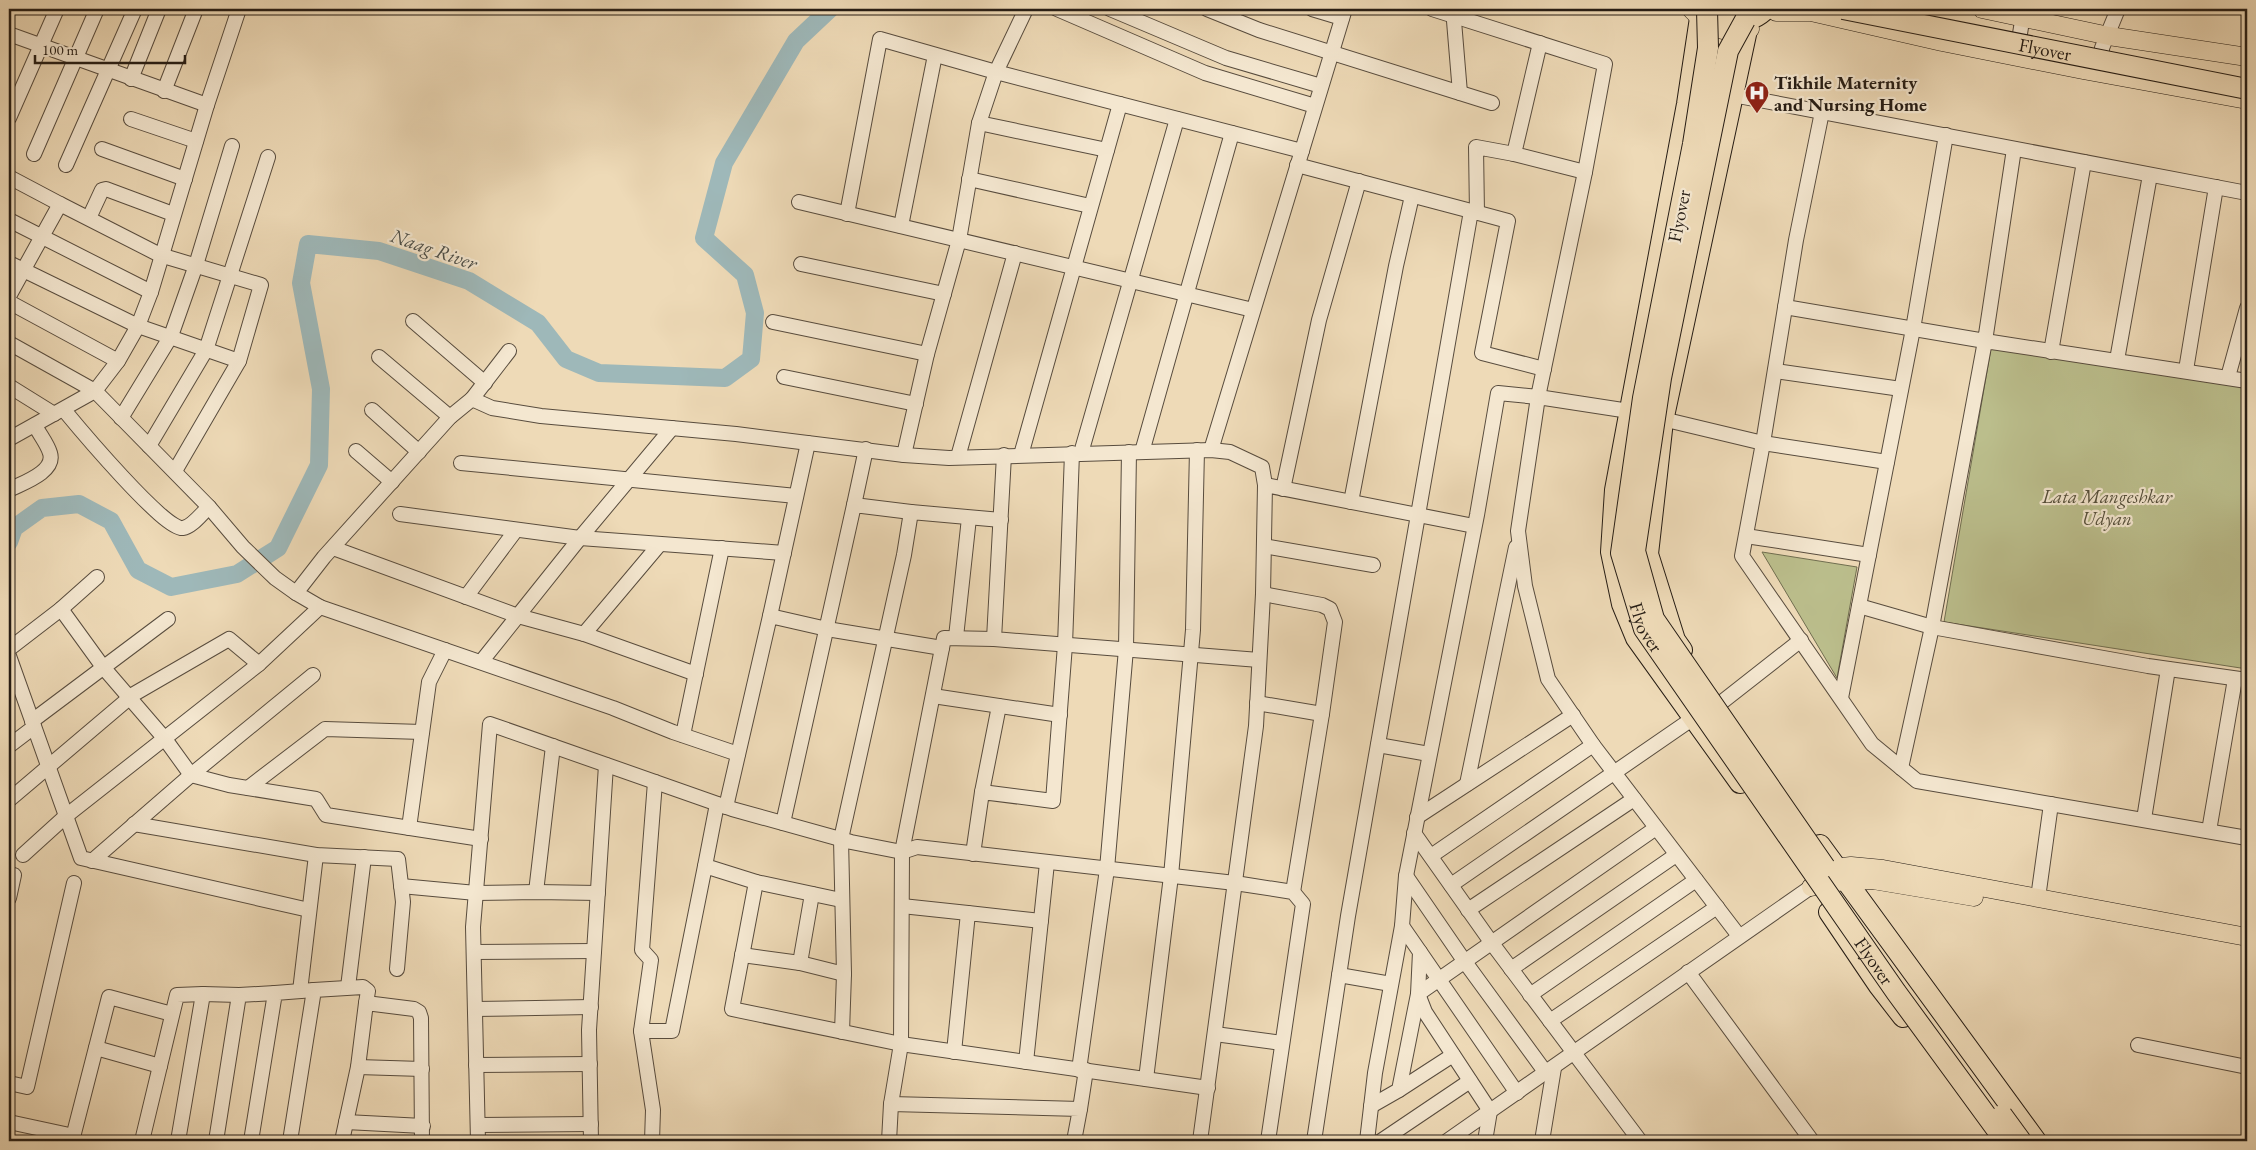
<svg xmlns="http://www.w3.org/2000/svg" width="2256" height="1150" viewBox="0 0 2256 1150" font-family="'EB Garamond',serif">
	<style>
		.green { fill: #bbbe8c; stroke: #706e50 }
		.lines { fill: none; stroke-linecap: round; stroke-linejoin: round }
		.river { stroke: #9eb8b9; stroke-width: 18 }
		.minor-casing { stroke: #584c3e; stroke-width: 16 }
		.major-casing { stroke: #261d15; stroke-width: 19 }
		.highway-casing { stroke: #261d15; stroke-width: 22 }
		.minor { stroke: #f4e7d0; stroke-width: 14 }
		.major { stroke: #eedab7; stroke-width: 18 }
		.highway { stroke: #eedab7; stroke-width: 20 }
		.highway-bridge-casing { stroke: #261d15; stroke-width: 22; stroke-linecap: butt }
		.highway-bridge { stroke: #eedab7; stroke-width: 20 }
		.labels { text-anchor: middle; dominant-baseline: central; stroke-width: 4.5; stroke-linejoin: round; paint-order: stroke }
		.street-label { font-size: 19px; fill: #261d15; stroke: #f4e7d0 }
		.poi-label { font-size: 19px; font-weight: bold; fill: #261d15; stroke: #f4e7d0; text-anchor: start }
		.park-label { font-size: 19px; font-style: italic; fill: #534d39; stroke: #f4e7d0 }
		.water-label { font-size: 20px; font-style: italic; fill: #4a4c46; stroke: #f4e7d0 }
	</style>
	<rect width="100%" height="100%" fill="#eedab7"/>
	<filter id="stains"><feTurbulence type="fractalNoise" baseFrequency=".004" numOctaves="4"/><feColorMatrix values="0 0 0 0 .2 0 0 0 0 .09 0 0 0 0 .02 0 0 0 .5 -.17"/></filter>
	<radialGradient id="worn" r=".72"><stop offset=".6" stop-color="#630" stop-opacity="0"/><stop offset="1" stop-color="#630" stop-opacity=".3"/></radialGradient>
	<g class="green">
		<path d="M 1991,348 L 2247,388 L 2247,669 L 1944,622 Z"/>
		<path d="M 1762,552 L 1857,567 L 1837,678 Z"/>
	</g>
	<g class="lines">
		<path class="river" d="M 9,542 L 14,528 L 42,508 L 79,504 L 111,521 L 138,570 L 171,587 L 237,574 L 278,548 L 319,465 L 321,389 L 301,283 L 308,244 L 379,251 L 469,281 L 538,323 L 566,359 L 599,373 L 725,378 L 751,359 L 755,313 L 745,275 L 704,238 L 724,163 L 796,41 L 830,9"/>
		<defs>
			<g id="minor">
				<path d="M 1057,9 L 1205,73 L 1315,106"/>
				<path d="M 1110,9 L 1226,58 L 1321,86"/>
				<path d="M 1207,9 L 1259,30 L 1492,103"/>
				<path d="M 1312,9 L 1342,18"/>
				<path d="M 1453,9 L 1460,93"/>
				<path d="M 9,34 L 207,105"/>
				<path d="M 1540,43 L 1514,154 L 1585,172"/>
				<path d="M 2017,52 L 2024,9"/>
				<path d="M 2102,68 L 2102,48 L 2118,9"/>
				<path d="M 131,79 L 159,9"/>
				<path d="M 164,91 L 196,9"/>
				<path d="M 1733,95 L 2247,193"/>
				<path d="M 1822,112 L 1796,240 L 1763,443 L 1742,556 L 1872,744 L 1917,781 L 2247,838"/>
				<path d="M 9,118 L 57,9"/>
				<path d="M 131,119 L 196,141"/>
				<path d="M 979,123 L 1107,150"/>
				<path d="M 102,149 L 185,179"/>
				<path d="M 34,154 L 97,9"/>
				<path d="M 66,165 L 135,9"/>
				<path d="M 9,177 L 60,204 L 9,296"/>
				<path d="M 969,179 L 1090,206"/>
				<path d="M 799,202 L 1253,310"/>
				<path d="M 1471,211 L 1508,221 L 1482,353 L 1544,369"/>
				<path d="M 1477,213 L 1476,147 L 1514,154"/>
				<path d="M 847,214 L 880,39 L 996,72 L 1026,9"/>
				<path d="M 89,218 L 102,190 L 106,189 L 173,214"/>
				<path d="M 9,220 L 151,292"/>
				<path d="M 901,226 L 935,55"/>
				<path d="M 9,263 L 138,326 L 239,361 L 261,285 L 160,255 L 60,204"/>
				<path d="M 801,264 L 944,294"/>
				<path d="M 9,302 L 118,361 L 138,326 L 151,292 L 207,105 L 239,9"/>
				<path d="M 1785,307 L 1985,341 L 2014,149"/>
				<path d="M 413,321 L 485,383"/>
				<path d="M 773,322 L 927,354"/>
				<path d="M 9,343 L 95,391 L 118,361"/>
				<path d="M 2051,352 L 2084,162"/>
				<path d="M 379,357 L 450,417"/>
				<path d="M 2117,360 L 2150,175"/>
				<path d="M 2186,370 L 2216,187"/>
				<path d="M 1775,371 L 1901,389"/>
				<path d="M 784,377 L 916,404"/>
				<path d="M 2228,377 L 2247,308"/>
				<path d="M 9,386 L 54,414"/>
				<path d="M 472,399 L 509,351"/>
				<path d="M 64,410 C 78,427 166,532 183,528 C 192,527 202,513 209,507"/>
				<path d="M 372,410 L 419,452"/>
				<path d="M 121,418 L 171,336 L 196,265 L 232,146"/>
				<path d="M 9,439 L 95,391 L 209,507 L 243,547 L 275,578 L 296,593"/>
				<path d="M 149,446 L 206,350 L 268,157"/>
				<path d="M 1211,450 L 1345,9"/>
				<path d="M 356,451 L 392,482"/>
				<path d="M 1142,452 L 1232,133"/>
				<path d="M 1081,453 L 1177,119"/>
				<path d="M 904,455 L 927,354 L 959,240 L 979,123 L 996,72 L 1302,151"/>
				<path d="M 1004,455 L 994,639 L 1259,660"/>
				<path d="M 1021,455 L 1120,104"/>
				<path d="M 958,457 L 1015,253"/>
				<path d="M 461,463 L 796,496"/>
				<path d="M 175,471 L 239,361"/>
				<path d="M 1283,489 L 1319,320 L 1359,181"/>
				<path d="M 9,490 C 22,483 56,472 50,453 C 47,443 39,434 35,425"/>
				<path d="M 1351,502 L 1396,266 L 1412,196"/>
				<path d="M 854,505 L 866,449"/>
				<path d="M 400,514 L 580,538 L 784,553"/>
				<path d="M 1746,536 L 1869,555"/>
				<path d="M 1264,546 L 1373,565"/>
				<path d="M 333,548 L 518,616 L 584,634 L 696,674"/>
				<path d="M 1263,594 L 1322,605 L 1330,609 L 1335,622 L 1322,714 L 1293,892"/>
				<path d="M 466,597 L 516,530"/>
				<path d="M 1859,606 L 1932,627 L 2148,666 L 2247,680"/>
				<path d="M 320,607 L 613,708 L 673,732 L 738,754"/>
				<path d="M 61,609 L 103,667 L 165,739 L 191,775 L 229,785 L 316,799 L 326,815 L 481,839"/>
				<path d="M 770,616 L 808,443"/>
				<path d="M 584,634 L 659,545"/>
				<path d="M 956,637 L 969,518"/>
				<path d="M 9,649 L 61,609 L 97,577"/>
				<path d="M 9,656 L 81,858 L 309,910"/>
				<path d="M 481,662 L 580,538 L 672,428"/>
				<path d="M 933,696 L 1060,715"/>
				<path d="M 1841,698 L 1913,329 L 1946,135"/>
				<path d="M 1722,702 L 1801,640"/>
				<path d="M 1257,703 L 1322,714"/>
				<path d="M 32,721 L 168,619"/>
				<path d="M 683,735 L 722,548"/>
				<path d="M 1378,745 L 1429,754"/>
				<path d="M 9,746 L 34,727"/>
				<path d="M 1901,768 L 1932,627 L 1985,341 L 2247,381"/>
				<path d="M 655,782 L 642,950 L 651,960 L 641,1031 L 672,1031 L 705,866 L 756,882 L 732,1009 L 901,1044 L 1208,1088"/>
				<path d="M 1467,784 L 1516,547"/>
				<path d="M 248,788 L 325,729 L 422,732"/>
				<path d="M 982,792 L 999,706"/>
				<path d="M 9,800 L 134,694 L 229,639 L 259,664"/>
				<path d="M 726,807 L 770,616 L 827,629 L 942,648"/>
				<path d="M 1417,817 L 1573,715"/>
				<path d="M 2144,819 L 2168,669"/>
				<path d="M 783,823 L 854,505 L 911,512"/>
				<path d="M 134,824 L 316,855 L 398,859 L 403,902 L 397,969"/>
				<path d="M 409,828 L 429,682 L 445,650"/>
				<path d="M 2209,831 L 2235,679"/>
				<path d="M 1414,833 L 1491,942 L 1640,1141"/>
				<path d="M 973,854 L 982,792 L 1053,801 L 1065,645 L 1072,453"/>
				<path d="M 23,855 L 66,816 L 259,664 L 320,607 L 296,593 L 324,557 L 450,417 L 472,399 L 492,408 L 541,416 L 736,434 L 904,455 L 949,458 L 1211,450 L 1230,452 L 1262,467 L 1265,485"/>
				<path d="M 1431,856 L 1593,745"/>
				<path d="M 92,861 L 191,775 L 313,675"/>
				<path d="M 705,866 L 717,804"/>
				<path d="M 1406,876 L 1465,962 L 1546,1073"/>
				<path d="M 756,882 L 841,900"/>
				<path d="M 1451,885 L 1692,719"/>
				<path d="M 401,886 L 476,893 L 536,892 L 598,893"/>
				<path d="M 536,892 L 553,746"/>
				<path d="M 9,898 L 14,875"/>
				<path d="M 2038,898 L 2051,804"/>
				<path d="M 902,906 L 968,913"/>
				<path d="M 1468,910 L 1634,799"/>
				<path d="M 1402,926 L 1420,952 L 1418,994 L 1425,1012 L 1490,1111 L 1485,1141"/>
				<path d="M 1739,936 L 1593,745 L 1548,679 L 1525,586 L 1518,531 L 1538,397 L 1629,411 L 1763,443 L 1887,462"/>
				<path d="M 474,952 L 594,951"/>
				<path d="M 1420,952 L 1517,1093"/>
				<path d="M 742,955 L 800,963 L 844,974"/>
				<path d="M 800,963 L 812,894"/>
				<path d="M 1511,969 L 1676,855"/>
				<path d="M 1688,972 L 1812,1141"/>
				<path d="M 1339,975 L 1391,984"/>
				<path d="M 348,987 L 364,857"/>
				<path d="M 300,991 L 316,855"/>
				<path d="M 1530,995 L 1696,880"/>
				<path d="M 475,1009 L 591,1007"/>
				<path d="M 1550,1021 L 1717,907"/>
				<path d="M 641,1031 L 653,1110 L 652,1141"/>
				<path d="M 842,1032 L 844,974 L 841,839 L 904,555 L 911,512 L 1001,520"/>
				<path d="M 1215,1034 L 1282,1043"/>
				<path d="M 2138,1045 L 2247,1067"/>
				<path d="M 96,1048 L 160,1066"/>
				<path d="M 954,1052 L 968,913 L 1041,921"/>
				<path d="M 1026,1062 L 1047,863"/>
				<path d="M 476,1065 L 590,1064"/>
				<path d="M 358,1067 L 422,1069"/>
				<path d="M 1079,1070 L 1107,869 L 1126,649 L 1129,452"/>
				<path d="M 1146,1079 L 1171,876 L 1193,630 L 1197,450"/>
				<path d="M 9,1083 L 27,1087 L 74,883"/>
				<path d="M 1399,1090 L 1453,1055"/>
				<path d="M 891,1104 L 901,1044 L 902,852 L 944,638 L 994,639"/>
				<path d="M 1371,1106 L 1399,1090 L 1418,994 L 1656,828"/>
				<path d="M 1080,1109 L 1086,1070"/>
				<path d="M 9,1122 L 74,1136"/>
				<path d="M 346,1122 L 423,1126"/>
				<path d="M 478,1125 L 591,1124"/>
				<path d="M 72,1141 L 109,997 L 172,1014"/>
				<path d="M 142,1141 L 177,995 L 203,994"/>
				<path d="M 178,1141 L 203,994 L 239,995"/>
				<path d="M 216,1141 L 239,995 L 275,993"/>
				<path d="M 251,1141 L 275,993 L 314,990"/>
				<path d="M 290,1141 L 314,990 L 363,987 L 368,991 L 366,1003"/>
				<path d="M 342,1141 L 358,1067 L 366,1003 L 414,1009 L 419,1012 L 421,1018 L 422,1141"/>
				<path d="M 478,1141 L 473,927 L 490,724 L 732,809 L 851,842 L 902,852 L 917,847 L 1235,883 L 1293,892 L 1303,904 L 1268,1141"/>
				<path d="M 591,1141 L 589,1030 L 606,765"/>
				<path d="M 889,1141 L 891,1104 L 1080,1109 L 1074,1141"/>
				<path d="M 1200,1141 L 1256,726 L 1263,594 L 1265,485 L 1418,515 L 1471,211 L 1297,165"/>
				<path d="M 1314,1141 L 1348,916 L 1418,515 L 1474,526"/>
				<path d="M 1367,1141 L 1375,1073 L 1402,926 L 1406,876 L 1477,515 L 1498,393 L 1538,397 L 1585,172 L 1605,64 L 1432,9"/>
				<path d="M 1381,1141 L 1470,1081"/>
				<path d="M 1447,1141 L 1811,887"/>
				<path d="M 1542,1141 L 1554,1068"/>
			</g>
			<g id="major">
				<path d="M 1691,9 C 1706,26 1728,37 1750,29"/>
				<path d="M 1982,9 L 2109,36 L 2247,57"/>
				<path d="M 1776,12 L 1811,12 L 1942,42 L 2083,70 L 2247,100"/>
				<path d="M 1825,869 L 1851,866 L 1883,869 L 2247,937"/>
				<path d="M 1811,887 L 1844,881 L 1873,880 L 1974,897"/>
			</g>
			<g id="highway">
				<path d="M 1706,9 C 1722,24 1750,26 1766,9"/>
				<path d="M 1700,18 L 1687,104 L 1615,490 L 1611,552 L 1622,604 L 1636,638 L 1740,783"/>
				<path d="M 1682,650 L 1675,640 L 1648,554 L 1663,421 L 1747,30"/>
				<path d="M 1820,845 L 2036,1141"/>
				<path d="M 1829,912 L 1879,986 L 1903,1017"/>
			</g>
		</defs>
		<use href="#minor" class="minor-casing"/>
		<use href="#major" class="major-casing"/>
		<use href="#highway" class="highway-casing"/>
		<use href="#minor" class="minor"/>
		<use href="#major" class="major"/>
		<use href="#highway" class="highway"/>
		<defs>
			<g id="highway-bridge">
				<path id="s1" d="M 1843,9 L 2247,89"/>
				<path id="s2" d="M 1707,10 L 1708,48 L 1693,144 L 1643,398 L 1621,553 L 1644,629 L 1896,992 L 2005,1141"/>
				<path d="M 1745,20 L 1728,51 L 1661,378 L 1635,551 L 1654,619 L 1825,867"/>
				<path d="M 2002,1115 L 2021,1141"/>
			</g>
		</defs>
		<use href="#highway-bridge" class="highway-bridge-casing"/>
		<use href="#highway-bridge" class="highway-bridge"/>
	</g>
	<defs>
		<symbol id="hospital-pin" viewBox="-11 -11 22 30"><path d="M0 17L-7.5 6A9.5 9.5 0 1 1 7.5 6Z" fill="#8f2418" stroke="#f4e7d0"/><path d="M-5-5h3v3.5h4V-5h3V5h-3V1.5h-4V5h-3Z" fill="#fff"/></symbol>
	</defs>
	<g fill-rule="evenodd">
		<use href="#hospital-pin" x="1743" y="79" width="28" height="38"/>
	</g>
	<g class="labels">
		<g class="street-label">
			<text stroke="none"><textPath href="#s1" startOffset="206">Flyover</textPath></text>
			<text transform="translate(1679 216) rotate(-79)">Flyover</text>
			<text stroke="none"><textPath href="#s2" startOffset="629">Flyover</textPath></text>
			<text stroke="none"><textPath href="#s2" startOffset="1034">Flyover</textPath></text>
		</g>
		<g class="poi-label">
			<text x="1774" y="82">Tikhile Maternity<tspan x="1774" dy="22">and Nursing Home</tspan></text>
		</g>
		<g class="park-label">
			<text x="2107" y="496">Lata Mangeshkar<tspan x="2107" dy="22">Udyan</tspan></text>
		</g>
		<g class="water-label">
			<text transform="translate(434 249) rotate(19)">Naag River</text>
		</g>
	</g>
	<rect width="2256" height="1150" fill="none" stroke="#eedab7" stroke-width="30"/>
	<rect x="10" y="10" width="2236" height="1130" fill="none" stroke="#261d15" stroke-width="2.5"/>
	<rect x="15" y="15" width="2226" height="1120" fill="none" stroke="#261d15"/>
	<path d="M35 55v8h150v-8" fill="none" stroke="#261d15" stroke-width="2.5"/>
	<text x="42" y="55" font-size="15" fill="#261d15" stroke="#f4e7d0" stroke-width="4" paint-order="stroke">100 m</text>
	<rect width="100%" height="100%" filter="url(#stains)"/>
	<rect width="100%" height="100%" fill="url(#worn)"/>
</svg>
